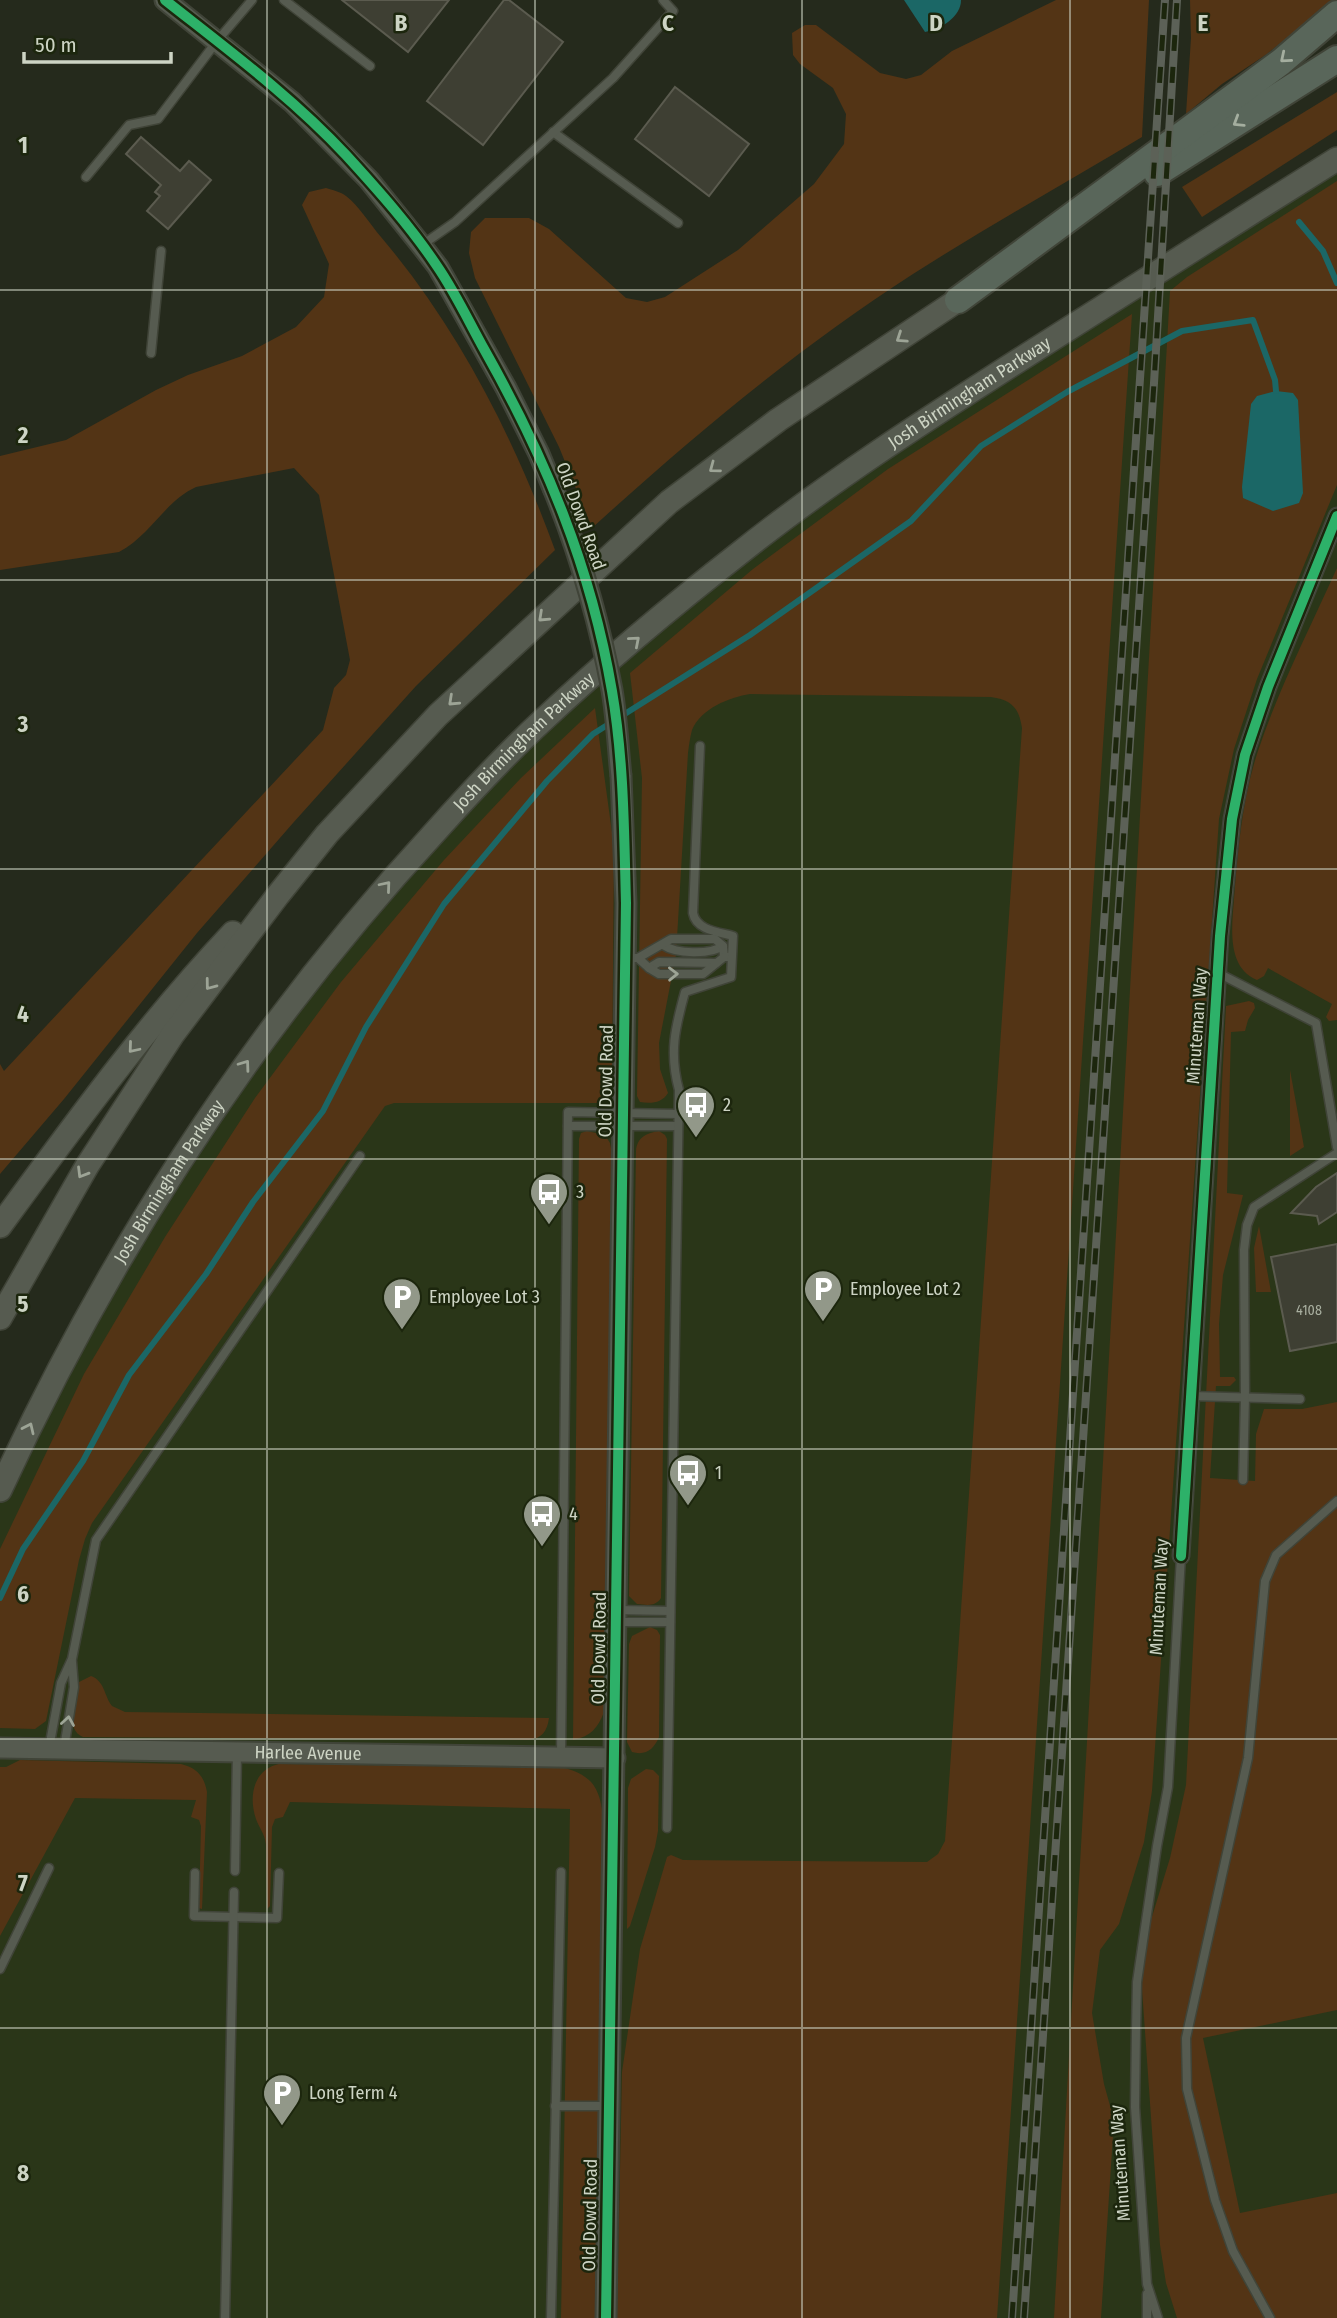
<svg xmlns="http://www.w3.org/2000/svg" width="1337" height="2318" viewBox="0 0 1337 2318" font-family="'Fira Sans Condensed',sans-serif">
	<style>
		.built { fill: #2a3618 }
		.green { fill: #533415 }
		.water { fill: #1b6766 }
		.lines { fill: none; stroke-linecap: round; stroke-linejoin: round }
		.stream { stroke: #1b6766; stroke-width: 6 }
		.building { fill: #3e3f33; stroke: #5b5b4f; stroke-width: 2 }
		.service-casing { stroke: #404438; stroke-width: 11 }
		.minor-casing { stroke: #404438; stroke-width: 19 }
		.tertiary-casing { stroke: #404438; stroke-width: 23 }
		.secondary-casing { stroke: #404438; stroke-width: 26 }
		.trunk-casing { stroke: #404438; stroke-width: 30 }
		.service { stroke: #565b50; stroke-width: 8 }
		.minor { stroke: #565b50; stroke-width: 16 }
		.tertiary { stroke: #565b50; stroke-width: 19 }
		.secondary { stroke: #565b50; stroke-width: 23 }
		.trunk { stroke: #59665a; stroke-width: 26 }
		.rail-casing { stroke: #5c6157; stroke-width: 8 }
		.rail { stroke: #1c260d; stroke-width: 5; stroke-dasharray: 16; stroke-linecap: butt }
		.tertiary-bridge-casing { stroke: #404438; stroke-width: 23; stroke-linecap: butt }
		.tertiary-bridge { stroke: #565b50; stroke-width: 19 }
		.cycleway-casing { stroke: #1c260d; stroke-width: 15 }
		.cycleway { stroke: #2db169; stroke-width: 10 }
		.oneway { stroke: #a4ae9f }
		.oneway2 { stroke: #9da496 }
		.grid { fill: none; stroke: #cdd4c4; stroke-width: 2; stroke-opacity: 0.55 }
		.labels { text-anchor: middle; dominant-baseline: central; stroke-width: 5; stroke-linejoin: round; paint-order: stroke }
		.number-label { font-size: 14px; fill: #a9afa0 }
		.street-label { font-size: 18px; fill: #cdd4c4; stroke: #1c260d }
		.poi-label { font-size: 18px; fill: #cdd4c4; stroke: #1c260d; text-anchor: start }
		.grid-label { font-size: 23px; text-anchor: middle; font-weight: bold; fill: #cdd4c4; stroke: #1c260d; stroke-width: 5; stroke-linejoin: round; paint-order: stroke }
	</style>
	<rect width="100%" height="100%" fill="#252a1c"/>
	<path class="built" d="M 1337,159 L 1337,2318 L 0,2318 L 0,1490 L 184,1153 L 481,781 L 741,552 Z"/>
	<g class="green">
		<path d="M 1056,0 L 1149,0 L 1142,137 C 1066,183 988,226 913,274 C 798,348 693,436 592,528 L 559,447 L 475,278 L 469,253 L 471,232 L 485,218 L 529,218 L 549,229 L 626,298 L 647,302 L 665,297 L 738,250 L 814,184 L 844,144 L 846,114 L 833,88 L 800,64 L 793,55 L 792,33 L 805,25 L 816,25 L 880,73 L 906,79 L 921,75 L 952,51 Z"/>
		<path d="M 1190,0 L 1334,0 L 1267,54 L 1222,84 L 1186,114 L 1191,38 Z"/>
		<path d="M 1337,92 L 1337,130 L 1202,217 L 1182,187 Z"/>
		<path d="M 1337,181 L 1337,485 L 1257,679 L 1234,749 L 1219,819 L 1152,1791 L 1144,1842 L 1119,1924 L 1100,1950 L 1092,2013 L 1104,2084 L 1114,2120 L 1101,2318 L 1054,2318 L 1170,291 L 1187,277 Z"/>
		<path d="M 326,188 C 332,190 341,192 346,196 C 359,206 370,224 381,237 C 459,329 514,438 555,550 L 416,686 L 293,823 L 197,933 L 64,1099 L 0,1174 L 0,1064 L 4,1071 L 323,730 L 334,688 L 346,675 L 350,660 L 319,495 L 294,468 L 196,487 C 165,501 150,536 119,552 L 0,570 L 0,456 L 66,440 L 156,390 L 188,375 L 242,356 L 296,327 L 324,297 L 329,264 L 302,205 L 309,192 Z"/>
		<path d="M 1132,314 L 997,2318 L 617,2318 L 622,2072 L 640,1949 L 667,1857 L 671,1855 L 683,1860 L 927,1862 L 938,1854 L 945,1841 L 1022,728 C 1019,708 1012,700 991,697 L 750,694 C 730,697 700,709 692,730 C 690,737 689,745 688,753 L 676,955 L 659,1043 L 660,1069 L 668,1093 C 662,1103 651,1104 640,1102 L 637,1096 L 642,778 L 630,673 L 753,569 L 888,469 Z"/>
		<path d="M 1337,568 L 1337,1020 L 1329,1021 L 1326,1017 L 1332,1004 L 1268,968 L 1264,976 L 1257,980 C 1226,967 1232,926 1234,899 C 1238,849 1242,799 1258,751 C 1279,688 1310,628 1337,568 Z"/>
		<path d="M 595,708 L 614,847 L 612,1091 L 609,1097 L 598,1103 L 394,1103 L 385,1106 L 92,1523 L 85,1539 L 79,1560 L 46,1721 L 35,1729 L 0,1728 L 0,1549 L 84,1374 L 165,1237 L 255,1098 L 341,982 L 444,860 L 521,778 Z"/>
		<path d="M 1249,1001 L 1254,1003 L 1255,1008 L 1248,1020 L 1245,1031 L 1231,1032 L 1227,1193 L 1243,1195 L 1223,1275 L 1219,1324 L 1220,1377 L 1234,1377 L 1236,1380 L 1230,1386 L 1216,1386 L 1210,1478 L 1255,1481 L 1256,1434 L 1264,1409 L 1302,1409 L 1337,1402 L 1337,2010 L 1203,2038 L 1240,2213 L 1337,2193 L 1337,2318 L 1177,2318 L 1166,2283 L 1160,2245 L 1142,1989 L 1143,1946 L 1170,1858 L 1186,1785 L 1226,1006 Z"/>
		<path d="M 1290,1070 L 1304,1147 L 1290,1156 Z"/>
		<path d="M 587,1131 L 605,1135 L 610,1143 L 612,1154 L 604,1712 C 598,1728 590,1737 573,1740 L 579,1139 L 581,1133 Z"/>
		<path d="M 659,1131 L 665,1135 L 667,1139 L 661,1598 C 655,1607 647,1605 637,1604 L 629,1596 L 636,1151 C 637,1137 647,1133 659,1131 Z"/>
		<path d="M 1259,1226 L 1271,1292 L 1256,1292 L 1254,1248 Z"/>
		<path d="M 650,1627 L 657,1630 L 660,1635 L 659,1737 C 654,1749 646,1756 632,1752 L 627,1742 L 629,1644 L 632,1636 Z"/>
		<path d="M 91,1676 C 105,1681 104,1696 112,1706 L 125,1712 L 549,1718 C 547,1732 542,1738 529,1740 L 83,1737 C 64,1729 74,1698 79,1682 Z"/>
		<path d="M 20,1760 L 181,1764 C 197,1768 204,1776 207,1792 L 202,1909 L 199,1908 L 201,1826 L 199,1820 L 191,1817 L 196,1800 L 75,1798 L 0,1936 L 0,1767 L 6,1767 Z"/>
		<path d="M 279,1764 L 565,1768 C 598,1777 601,1795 604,1826 L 595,2318 L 561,2318 L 570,1809 L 290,1802 L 283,1817 L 275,1819 L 272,1827 L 270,1906 L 267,1909 L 266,1845 C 265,1834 259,1828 256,1819 C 248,1796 254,1769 279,1764 Z"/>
		<path d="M 646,1769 L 653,1770 L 659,1776 L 658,1831 L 655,1847 L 630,1926 L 627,1929 L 628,1788 L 631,1779 Z"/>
	</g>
	<g class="water">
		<path d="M 904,0 L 961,0 C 961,17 941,29 925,32 Z"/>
		<path d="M 1276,391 L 1293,393 L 1298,400 L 1303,493 L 1299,503 L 1273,511 L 1243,498 L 1242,487 L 1251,404 L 1257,396 Z"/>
	</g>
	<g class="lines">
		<g class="stream">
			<path d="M 1299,222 L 1323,251 L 1337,283"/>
			<path d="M 0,1598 L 23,1549 L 83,1461 L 129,1375 L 206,1274 L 253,1202 L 323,1111 L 366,1027 L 444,904 L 547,781 L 593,734 L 750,635 L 911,521 L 981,446 L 1067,392 L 1182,331 L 1253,320 L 1275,380 L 1276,391"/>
		</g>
	</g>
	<g class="building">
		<path d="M 342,0 L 449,0 L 408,52 Z"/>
		<path d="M 504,0 L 509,0 L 563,42 L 483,145 L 427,101 Z"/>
		<path d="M 675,87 L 749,144 L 709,196 L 635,139 Z"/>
		<path d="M 141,137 L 180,171 L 189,161 L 211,180 L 168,229 L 147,211 L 160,196 L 155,192 L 161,185 L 126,154 Z"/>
		<path d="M 1337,1173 L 1337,1212 L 1319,1224 L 1317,1216 L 1291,1213 L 1316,1187 Z"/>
		<path d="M 1337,1244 L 1337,1342 L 1290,1351 L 1271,1257 Z"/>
	</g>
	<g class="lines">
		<defs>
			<g id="service">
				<path d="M 284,0 L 370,66"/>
				<path d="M 553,132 L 678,223"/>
				<path d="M 86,177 L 129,125 L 158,119 L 217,41 L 252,0"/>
				<path d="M 422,245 L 455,222 L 613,78 L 673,11 L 663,0"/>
				<path d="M 151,353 L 161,251"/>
				<path d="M 663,945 C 676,954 710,955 723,946"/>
				<path d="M 626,958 L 638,958 L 671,939 L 715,939 L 723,946 L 724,957"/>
				<path d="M 638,958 L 649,968 L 659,962 L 716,963"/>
				<path d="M 649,968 L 659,974 L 703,974 L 724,957 L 729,957"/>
				<path d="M 1218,973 L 1316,1023 L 1337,1147"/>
				<path d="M 568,1126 L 678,1126"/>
				<path d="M 1191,1396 L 1300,1399"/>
				<path d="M 1243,1480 L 1245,1397 L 1244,1250 L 1247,1225 L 1254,1207 L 1337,1153"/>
				<path d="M 617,1610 L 670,1611"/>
				<path d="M 617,1622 L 670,1622"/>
				<path d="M 49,1748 L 61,1683 L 72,1659 L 96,1540 L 360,1156"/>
				<path d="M 64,1748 L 74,1687 L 72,1662"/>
				<path d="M 561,1756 L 568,1112 L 678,1114"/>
				<path d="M 667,1828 L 679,1090 C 669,1053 675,1028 685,992 L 731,977 L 733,936 C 718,932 696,930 693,913 L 700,746"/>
				<path d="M 235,1871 L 237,1751"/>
				<path d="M 195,1873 L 194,1916 L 277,1918 L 279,1873"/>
				<path d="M 0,1969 L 49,1868"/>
				<path d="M 555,2106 L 609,2106"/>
				<path d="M 225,2318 L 234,1892"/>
				<path d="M 551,2318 L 561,1872"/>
				<path d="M 1147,2318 L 1147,2294"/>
				<path d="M 1158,2318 L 1147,2284 L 1135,2107 L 1136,2030 L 1137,1982 L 1157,1846 L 1168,1787 L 1181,1556"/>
				<path d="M 1270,2318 L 1233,2251 L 1215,2200 L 1187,2089 L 1186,2038 L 1248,1758 L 1265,1581 L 1276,1555 L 1337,1501"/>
			</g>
			<path id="minor" d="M 1181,1556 L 1220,936 L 1232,819 L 1245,755 L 1268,687 L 1337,516"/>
			<g id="tertiary">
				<path d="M 165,0 L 292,102 L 369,180 L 421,245 L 438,267 L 506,388 L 539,454 L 553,488"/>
				<path id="s1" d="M 0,1748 L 615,1758"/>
				<path d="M 606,2318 L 626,903 L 621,776"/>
			</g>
			<g id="secondary">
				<path d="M 0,1226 C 74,1125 147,1024 233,933"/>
				<path d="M 0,1318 L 87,1166 L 173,1034 L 278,895 L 327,834 L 438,715 L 669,502 L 778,420 L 958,300"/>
				<path id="s2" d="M 0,1490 C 111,1249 255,1027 435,832 C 469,794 504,756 542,721 C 605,662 673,605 741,552 C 834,478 935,414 1035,350 C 1136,286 1236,222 1337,159"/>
			</g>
			<g id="trunk">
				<path d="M 1157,173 L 1337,59"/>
				<path d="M 958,300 L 1281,62 L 1337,14"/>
			</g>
		</defs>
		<use href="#service" class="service-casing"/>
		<use href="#minor" class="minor-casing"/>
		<use href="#tertiary" class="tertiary-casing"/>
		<use href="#secondary" class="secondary-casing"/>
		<use href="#trunk" class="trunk-casing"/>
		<use href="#service" class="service"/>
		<use href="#minor" class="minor"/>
		<use href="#tertiary" class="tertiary"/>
		<use href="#secondary" class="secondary"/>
		<use href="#trunk" class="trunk"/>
		<defs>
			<g id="rail">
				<path d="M 1012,2318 L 1165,0"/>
				<path d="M 1024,2318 L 1154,383 L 1177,0"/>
			</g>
		</defs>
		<use href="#rail" class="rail-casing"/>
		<use href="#rail" class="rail"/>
		<defs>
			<path id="tertiary-bridge" d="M 553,488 C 580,554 599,621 612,690 C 617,719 618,748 621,776"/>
		</defs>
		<use href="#tertiary-bridge" class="tertiary-bridge-casing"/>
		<use href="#tertiary-bridge" class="tertiary-bridge"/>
		<defs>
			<g id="cycleway">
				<path d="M 165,0 C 227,49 292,97 346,155 C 378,190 411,227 437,266 C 455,292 469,322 484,349 C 546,459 591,567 612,691 C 624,761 624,833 626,903 L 606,2318"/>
				<path d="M 1181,1556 L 1220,936 L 1232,819 L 1245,755 L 1268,687 L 1337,516"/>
			</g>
		</defs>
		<use href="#cycleway" class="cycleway-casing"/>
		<use href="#cycleway" class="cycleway"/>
	</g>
	<defs><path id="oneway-chevron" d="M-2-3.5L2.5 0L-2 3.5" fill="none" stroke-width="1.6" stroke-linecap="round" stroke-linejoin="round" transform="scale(1.75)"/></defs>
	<g class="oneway">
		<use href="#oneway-chevron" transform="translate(1285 58) rotate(140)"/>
		<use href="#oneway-chevron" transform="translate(1238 122) rotate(148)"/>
	</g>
	<g class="oneway2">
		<use href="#oneway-chevron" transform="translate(901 338) rotate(146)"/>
		<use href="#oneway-chevron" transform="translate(714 468) rotate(143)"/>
		<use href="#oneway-chevron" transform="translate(543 617) rotate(137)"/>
		<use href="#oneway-chevron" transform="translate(635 641) rotate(-41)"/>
		<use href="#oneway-chevron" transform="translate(453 701) rotate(137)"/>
		<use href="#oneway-chevron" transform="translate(386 886) rotate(-50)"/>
		<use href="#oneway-chevron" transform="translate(673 974) rotate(-1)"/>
		<use href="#oneway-chevron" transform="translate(210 985) rotate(127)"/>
		<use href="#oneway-chevron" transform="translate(133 1048) rotate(130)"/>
		<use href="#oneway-chevron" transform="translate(245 1065) rotate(-54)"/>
		<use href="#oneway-chevron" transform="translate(82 1173) rotate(121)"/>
		<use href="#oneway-chevron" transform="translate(29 1428) rotate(-65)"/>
		<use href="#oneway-chevron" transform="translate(68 1721) rotate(-81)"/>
	</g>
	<path class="grid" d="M 267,0 L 267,2318M 535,0 L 535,2318M 802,0 L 802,2318M 1070,0 L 1070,2318M 0,290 L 1337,290M 0,580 L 1337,580M 0,869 L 1337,869M 0,1159 L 1337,1159M 0,1449 L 1337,1449M 0,1739 L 1337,1739M 0,2028 L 1337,2028"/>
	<defs>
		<symbol id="bus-pin" viewBox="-11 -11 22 30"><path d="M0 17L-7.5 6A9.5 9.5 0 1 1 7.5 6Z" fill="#929889" stroke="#1c260d"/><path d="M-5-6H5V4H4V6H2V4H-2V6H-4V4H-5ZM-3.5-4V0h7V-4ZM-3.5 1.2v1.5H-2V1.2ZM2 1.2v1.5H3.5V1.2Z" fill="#fff"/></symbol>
		<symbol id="parking-pin" viewBox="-11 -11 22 30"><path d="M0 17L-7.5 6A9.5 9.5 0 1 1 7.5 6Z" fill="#929889" stroke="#1c260d"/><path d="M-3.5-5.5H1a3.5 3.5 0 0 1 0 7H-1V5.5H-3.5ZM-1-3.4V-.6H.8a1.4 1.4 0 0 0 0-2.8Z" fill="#fff"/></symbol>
	</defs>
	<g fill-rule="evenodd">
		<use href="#bus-pin" x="674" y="1083" width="44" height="60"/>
		<use href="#bus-pin" x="527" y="1170" width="44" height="60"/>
		<use href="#parking-pin" x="801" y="1267" width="44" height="60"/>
		<use href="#parking-pin" x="380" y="1275" width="44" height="60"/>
		<use href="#bus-pin" x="666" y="1451" width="44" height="60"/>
		<use href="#bus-pin" x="520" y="1492" width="44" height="60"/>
		<use href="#parking-pin" x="260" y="2071" width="44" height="60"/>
	</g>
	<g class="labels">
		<g class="number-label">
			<text x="1309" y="1310">4108</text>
		</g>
		<g class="street-label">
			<text stroke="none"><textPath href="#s2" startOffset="1486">Josh Birmingham Parkway</textPath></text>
			<text transform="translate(581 516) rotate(70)">Old Dowd Road</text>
			<text stroke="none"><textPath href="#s2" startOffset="919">Josh Birmingham Parkway</textPath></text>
			<text transform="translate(1197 1026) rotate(-86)">Minuteman Way</text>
			<text transform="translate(606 1081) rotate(-89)">Old Dowd Road</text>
			<text stroke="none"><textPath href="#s2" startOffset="352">Josh Birmingham Parkway</textPath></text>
			<text transform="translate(1159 1597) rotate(-87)">Minuteman Way</text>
			<text transform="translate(599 1648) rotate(-89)">Old Dowd Road</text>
			<text stroke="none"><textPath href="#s1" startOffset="308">Harlee Avenue</textPath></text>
			<text transform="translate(1120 2163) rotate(-94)">Minuteman Way</text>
			<text transform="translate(590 2215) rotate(-89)">Old Dowd Road</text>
		</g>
		<g class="poi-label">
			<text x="723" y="1105">2</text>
			<text x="576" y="1192">3</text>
			<text x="850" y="1289">Employee Lot 2</text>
			<text x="429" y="1297">Employee Lot 3</text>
			<text x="715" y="1473">1</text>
			<text x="569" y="1514">4</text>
			<text x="309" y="2093">Long Term 4</text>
		</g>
	</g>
	<g class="grid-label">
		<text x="401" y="31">B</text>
		<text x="668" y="31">C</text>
		<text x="936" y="31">D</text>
		<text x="1203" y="31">E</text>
		<text x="23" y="153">1</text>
		<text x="23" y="443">2</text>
		<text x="23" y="732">3</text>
		<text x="23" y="1022">4</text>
		<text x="23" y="1312">5</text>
		<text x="23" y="1602">6</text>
		<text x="23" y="1891">7</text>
		<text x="23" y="2181">8</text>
	</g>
	<path d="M24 52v10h147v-10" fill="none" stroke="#cdd4c4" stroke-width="3.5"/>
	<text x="35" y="52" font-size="21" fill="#cdd4c4" stroke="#1c260d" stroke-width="5" paint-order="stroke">50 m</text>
</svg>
